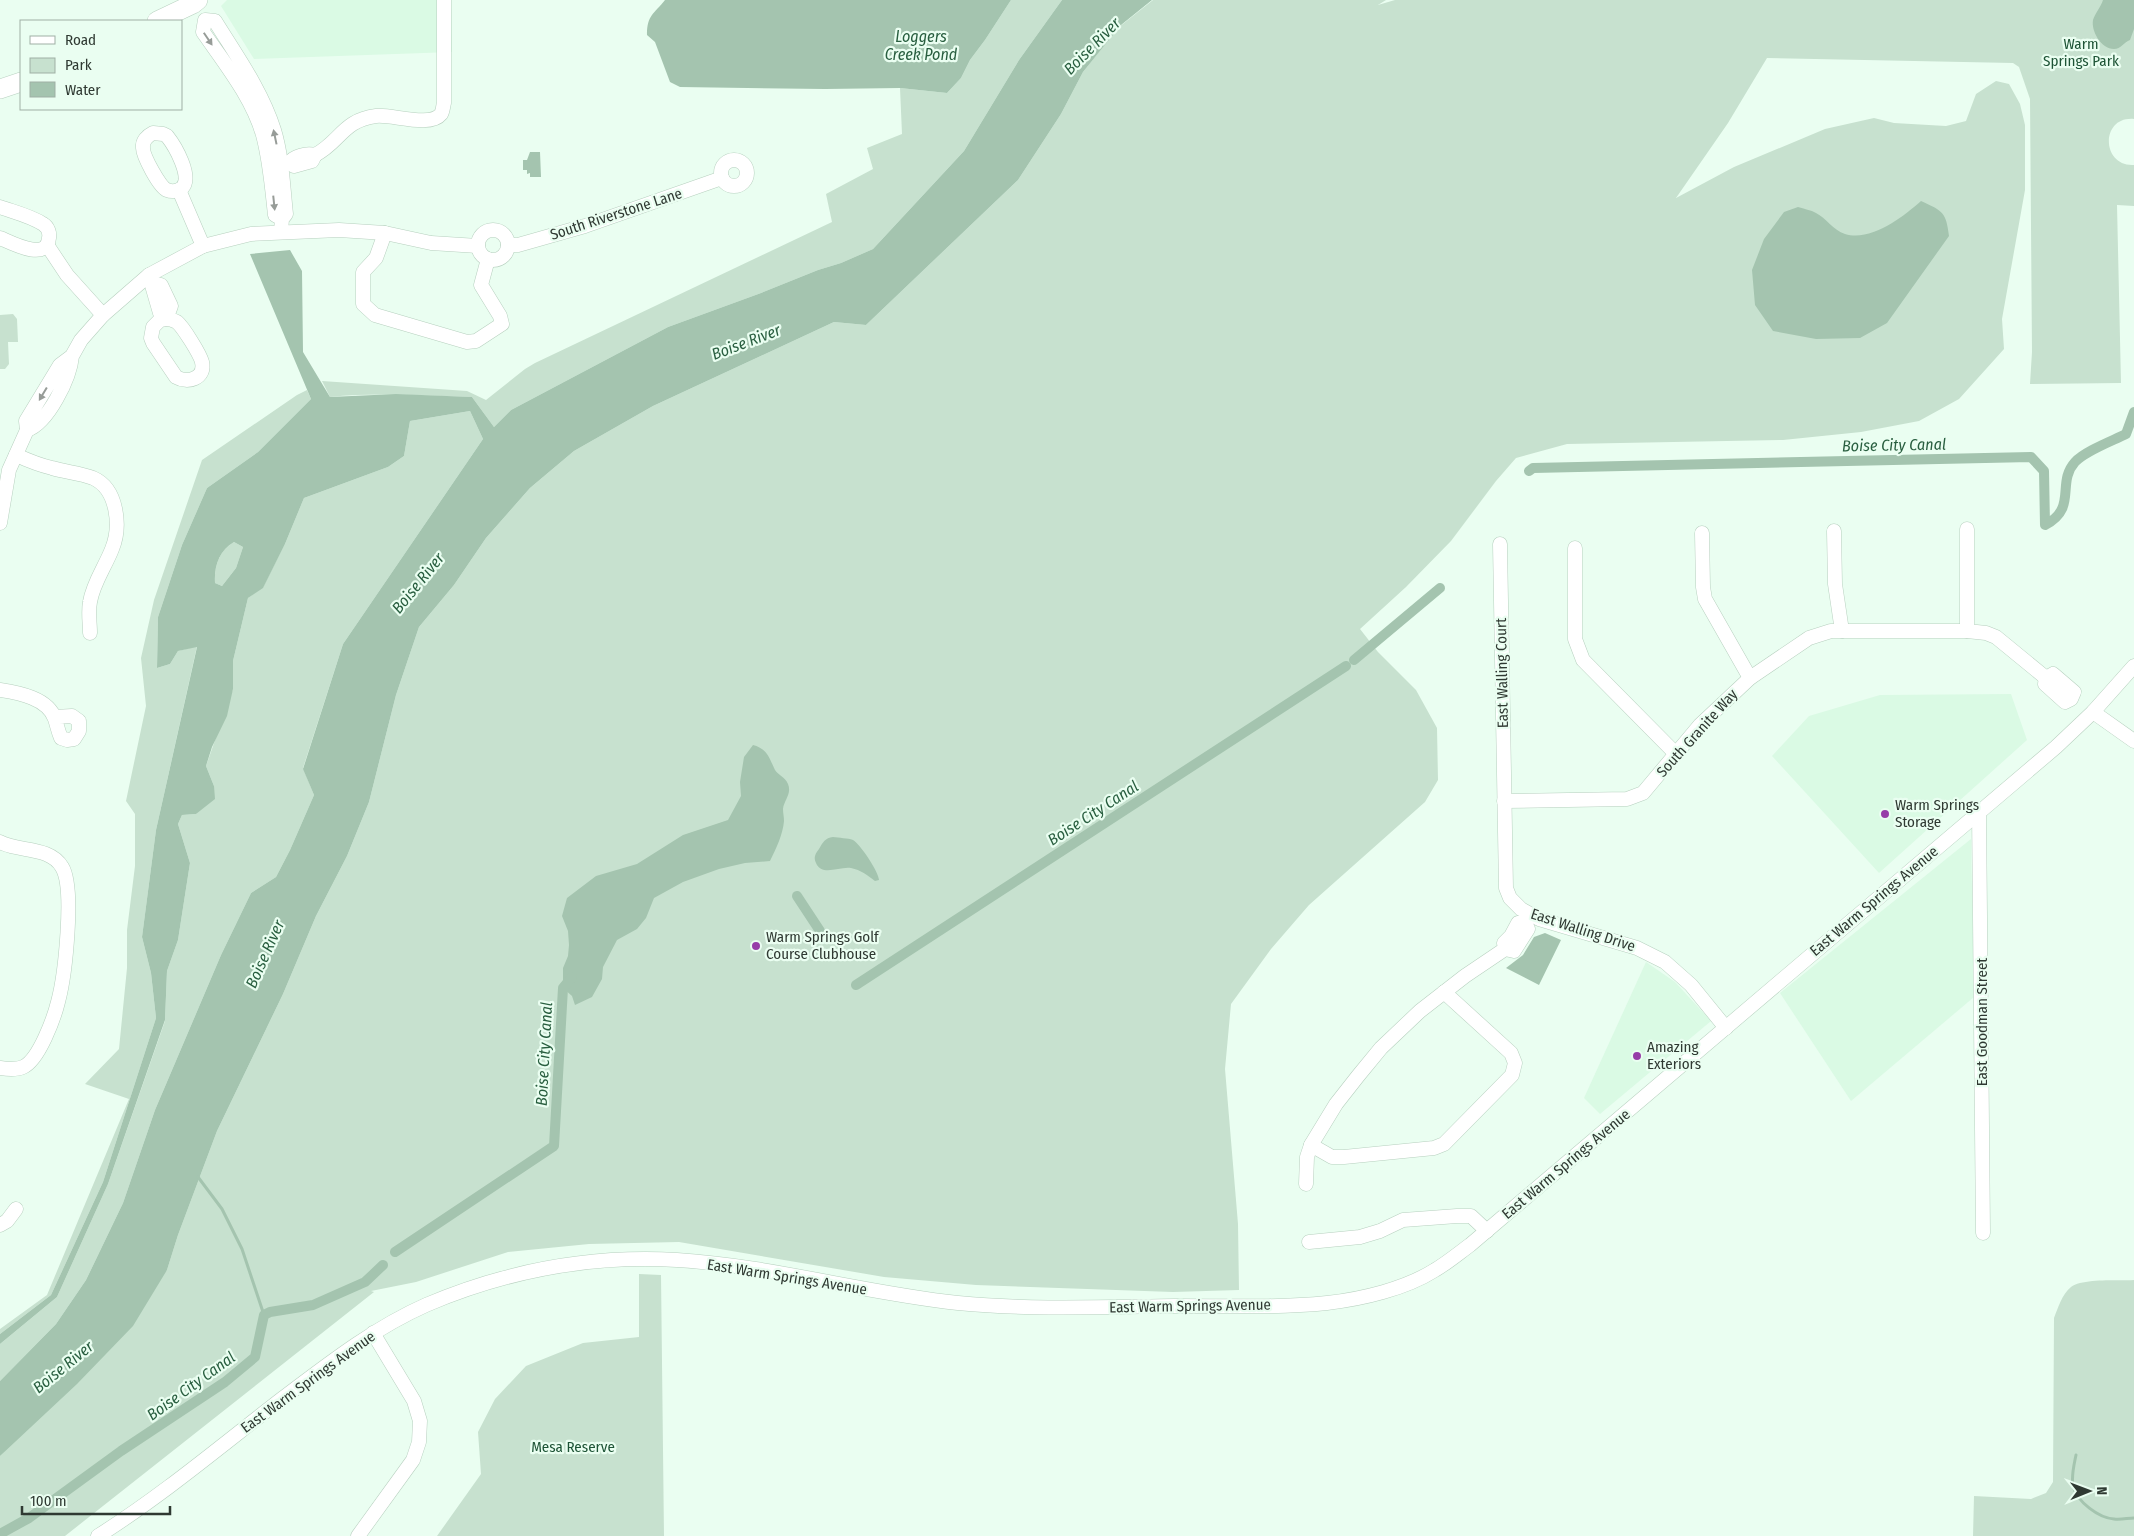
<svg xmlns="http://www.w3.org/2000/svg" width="2134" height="1536" viewBox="0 0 2134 1536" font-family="'Fira Sans Condensed',sans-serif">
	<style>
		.built { fill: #dafae4 }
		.green { fill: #c7e1cf }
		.water { fill: #a4c4af; fill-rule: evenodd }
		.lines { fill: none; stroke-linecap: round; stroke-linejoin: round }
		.stream { stroke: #a4c4af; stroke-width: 3 }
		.canal { stroke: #a4c4af; stroke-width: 10 }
		.minor-casing { stroke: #b7d0bf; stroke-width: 15 }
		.major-casing { stroke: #b7d0bf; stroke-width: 20 }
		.minor { stroke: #fff; stroke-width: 14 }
		.major { stroke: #fff; stroke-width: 19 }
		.oneway { fill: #979c98 }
		.poi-dot { fill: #973da8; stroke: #eafef1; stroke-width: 2 }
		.labels { text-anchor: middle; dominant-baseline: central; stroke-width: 4.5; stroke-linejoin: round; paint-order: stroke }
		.park-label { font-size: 15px; fill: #1e5436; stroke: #eafef1 }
		.street-label { font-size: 15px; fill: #2f3932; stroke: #eafef1 }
		.poi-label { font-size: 15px; fill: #2f3932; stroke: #eafef1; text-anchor: start }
		.water-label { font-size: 16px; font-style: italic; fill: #285e3f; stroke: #eafef1 }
	</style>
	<rect width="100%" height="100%" fill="#eafef1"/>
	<g class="built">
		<path d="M 227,0 L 451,0 L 452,52 L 254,59 L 221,6 Z"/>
		<path d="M 2011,694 L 2027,740 L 1879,873 L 1772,756 L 1809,716 L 1880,695 Z"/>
		<path d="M 1971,839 L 1974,997 L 1851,1101 L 1780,993 Z"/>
		<path d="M 1646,962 L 1675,982 L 1711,1021 L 1600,1114 L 1584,1098 Z"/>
	</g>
	<g class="green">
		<path d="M 1011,0 L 1062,0 L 1019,60 L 964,151 L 873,249 L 841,263 L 818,270 L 761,293 L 668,327 L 511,410 L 494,427 L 472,397 C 424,396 377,392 330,397 L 322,381 L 467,391 L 486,400 L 525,369 L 535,363 L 832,222 L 826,194 L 873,169 L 867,148 L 902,134 L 900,88 L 947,93 L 961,78 L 970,60 L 985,40 Z"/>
		<path d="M 1153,0 L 1386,0 L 1378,5 L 1395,0 L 2134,0 L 2134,119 C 2100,116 2101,167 2134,165 L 2134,206 L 2117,205 L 2121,383 L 2030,384 L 2032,352 L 2030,99 L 2019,67 L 2013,63 L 1767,58 L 1728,123 L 1676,198 L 1734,167 L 1825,129 L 1874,118 L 1894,123 L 1946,126 L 1966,121 L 1976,94 L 1996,81 L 2009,84 L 2020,104 L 2025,125 L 2025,190 L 2002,319 L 2004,349 L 1959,399 L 1919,421 L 1861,432 L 1783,440 L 1567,444 L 1516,458 L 1496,481 L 1451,541 L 1406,587 L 1360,629 L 1378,652 L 1416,690 L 1437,728 L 1438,780 L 1425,802 L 1309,905 L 1271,949 L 1231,1004 L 1225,1069 L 1238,1224 L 1239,1290 L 1173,1292 L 976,1285 L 884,1277 L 679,1242 L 589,1244 L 508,1252 L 416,1282 L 371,1291 L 374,1292 L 65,1536 L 0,1536 L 0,1456 L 167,1270 L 178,1235 L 217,1131 L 283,994 L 316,916 L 347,856 L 369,802 L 396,695 L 419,627 L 454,585 L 486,538 L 530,488 L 574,451 L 653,406 L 834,322 L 866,325 L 1018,180 L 1061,114 L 1083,72 L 1119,27 Z"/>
		<path d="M 13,314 L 17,319 L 18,342 L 8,342 L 9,364 L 5,369 L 0,369 L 0,315 Z"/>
		<path d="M 307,390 L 311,399 L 258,452 L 207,488 L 182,545 L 158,617 L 157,668 L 170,664 L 178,651 L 197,646 L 156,830 L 142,937 L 151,973 L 156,1018 L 103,1182 L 51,1295 L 0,1334 L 0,1329 L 47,1295 L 129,1099 L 85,1084 L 119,1049 L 127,968 L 127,930 L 135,866 L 135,814 L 126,801 L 146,706 L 141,658 L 154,600 L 202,460 L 297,395 Z"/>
		<path d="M 470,411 L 483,439 L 343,644 L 303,768 L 314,795 L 290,850 L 276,877 L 251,893 L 221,955 L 155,1110 L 123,1203 L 86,1280 L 56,1324 L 0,1381 L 0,1344 L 57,1297 L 108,1184 L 165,1021 L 167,971 L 178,940 L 190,863 L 178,824 L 182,815 L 196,814 L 214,786 L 206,766 L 233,689 L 233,661 L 248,598 L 263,587 L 285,544 L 304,498 L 388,467 L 404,456 L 410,421 Z"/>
		<path d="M 234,542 L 243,547 L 236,568 L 222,586 L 215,583 C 214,566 219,551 234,542 Z"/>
		<path d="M 639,1274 L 661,1275 L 664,1536 L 437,1536 L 481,1474 L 478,1432 L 495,1399 L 526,1366 L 583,1343 L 639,1337 Z"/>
		<path d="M 2134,1280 L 2134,1536 L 1973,1536 L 1974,1496 L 2031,1499 L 2046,1493 L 2053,1482 L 2054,1318 C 2058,1308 2062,1294 2071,1287 C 2083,1278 2119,1281 2134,1280 Z"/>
	</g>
	<g class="water">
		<path d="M 665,0 L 1011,0 L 985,40 L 970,60 L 961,78 L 947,93 L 900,88 L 825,89 L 680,87 L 670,82 L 655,42 L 647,35 C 647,15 654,14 665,0 Z"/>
		<path d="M 1062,0 L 1152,0 L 1121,25 L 1083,72 L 1061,114 L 1018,180 L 866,325 L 834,322 L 653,406 L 574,451 L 530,488 L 486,538 L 454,585 L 419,627 L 396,695 L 369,802 L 347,856 L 316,916 L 283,994 L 217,1131 L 178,1235 L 167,1270 L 133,1326 L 77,1384 L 0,1456 L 0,1381 L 56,1324 L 86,1280 L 123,1203 L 155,1110 L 221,955 L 251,893 L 276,877 L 290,850 L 314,795 L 303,769 L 343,644 L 483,439 L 470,411 L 410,421 L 404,456 L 388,467 L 304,498 L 285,544 L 263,588 L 248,598 L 233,661 L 233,689 L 227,716 L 212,747 L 206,766 L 214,786 L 215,799 L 196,814 L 182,815 L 178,824 L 190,863 L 178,940 L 167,971 L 165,1020 L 108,1184 L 57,1297 L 0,1344 L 0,1334 L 51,1295 L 103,1182 L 156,1018 L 151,973 L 142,937 L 156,830 L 197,647 L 178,651 L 170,664 L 157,668 L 158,617 L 182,545 L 207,488 L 258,452 L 311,399 L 250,254 L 290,250 L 302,271 L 303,352 L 330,397 L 396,394 L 472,397 L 494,427 L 511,410 L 668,327 L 761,293 L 818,270 L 841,263 L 873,249 L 964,151 L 1019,60 ZM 234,542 L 243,547 L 236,568 L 222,586 L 215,583 C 214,566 219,551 234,542 Z"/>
		<path d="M 2103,0 L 2134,0 L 2134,29 L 2130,40 C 2124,42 2121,49 2114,49 C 2101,49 2091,31 2093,20 C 2095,13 2101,7 2103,0 Z"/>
		<path d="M 530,152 L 540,152 L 541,177 L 530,177 L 530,173 L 527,174 L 527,170 L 523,170 L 523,160 L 527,160 Z"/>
		<path d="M 1921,201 C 1943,211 1946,212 1949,236 L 1887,323 L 1860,338 L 1816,339 L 1773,331 L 1755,305 L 1752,270 L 1764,239 L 1784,212 L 1798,207 C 1804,209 1811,210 1816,213 C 1826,218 1833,230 1845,234 C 1871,242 1903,217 1921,201 Z"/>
		<path d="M 753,745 C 768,749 769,758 775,770 C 778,775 785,777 788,784 C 792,794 784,800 783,809 C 783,813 784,817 784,821 C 783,834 776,849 770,861 L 745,863 L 719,869 L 683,882 L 654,898 L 646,918 L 637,929 L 617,940 L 603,967 L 602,979 L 592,997 L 575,1005 L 572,996 L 563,988 L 563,968 L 568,956 L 569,945 L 568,931 L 562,916 L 567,898 L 596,876 L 637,864 L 683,835 L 728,820 L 741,796 L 740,782 L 744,757 Z"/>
		<path d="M 833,837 C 839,838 848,838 853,840 C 860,844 879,872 879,880 L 875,881 C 867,875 861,870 851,868 C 840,866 822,877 816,863 C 813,857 816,853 819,849 C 823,842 825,838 833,837 Z"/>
		<path d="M 1545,933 L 1561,940 L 1539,985 L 1506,968 L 1523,955 L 1534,937 Z"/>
	</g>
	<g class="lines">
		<g class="stream">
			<path d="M 198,1177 L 222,1209 L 242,1249 L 264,1315"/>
			<path d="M 2076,1455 C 2074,1465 2071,1476 2073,1486 C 2077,1502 2099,1518 2114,1519 C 2121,1520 2128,1518 2134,1518"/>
		</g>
		<g class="canal">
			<path d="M 1529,471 L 1533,468 L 2031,457 L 2044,471 L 2045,525 C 2078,508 2056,483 2075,462 C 2085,451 2112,441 2126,434 L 2134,412"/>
			<path d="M 1354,660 L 1440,588"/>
			<path d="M 797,896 L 820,931"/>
			<path d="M 856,985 L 1346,666"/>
			<path d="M 395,1252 L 554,1146 L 563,988 L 572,977"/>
			<path d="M 0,1534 L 29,1518 L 121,1451 L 225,1382 L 255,1357 L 264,1315 L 270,1312 L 313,1305 L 365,1282 L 383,1265"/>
		</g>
		<defs>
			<g id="minor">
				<path d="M 153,133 L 163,134 L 167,136 C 175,146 193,177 182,188 C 178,191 172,192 167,190 C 160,188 143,156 143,148 C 142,141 147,136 153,133 Z"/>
				<path d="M 315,155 C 340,142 343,120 376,116 C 392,114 430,128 441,114 C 443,111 443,106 444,103 L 444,0"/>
				<circle cx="734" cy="173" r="13"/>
				<path d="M 273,167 L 289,163 C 294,156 306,153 315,155 L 312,161 L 294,166 L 289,163"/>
				<path d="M 179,190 L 203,246"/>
				<path d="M 0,207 C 14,212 31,216 43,224 C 48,227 50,233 49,238 C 47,262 12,243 0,238"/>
				<circle cx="493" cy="245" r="15"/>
				<path d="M 281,231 L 282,219 L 286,214 C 283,186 282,156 274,130 C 262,91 236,55 215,21 L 205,20 L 203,32 C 225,64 252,97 263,135 C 270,161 272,188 275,215 L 282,219"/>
				<path d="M 385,233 L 376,258 L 363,272 L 363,304 L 375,315 L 467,342 L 476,341 L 502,324 L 500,316 L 481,285 L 488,259"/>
				<path d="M 47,245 L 67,275 L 103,315"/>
				<path d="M 508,245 L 518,245 L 585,226 L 722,178"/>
				<path d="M 149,275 L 160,313 L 166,319 L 171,306 L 161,285 L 152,283"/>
				<path d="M 166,319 C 170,319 173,320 177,322 C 183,327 200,354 202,362 C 206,378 188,384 176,377 L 153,343 L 151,338 L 153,327 L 160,320 Z"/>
				<path d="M 72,356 C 70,378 48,423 27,430 L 26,421 L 60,365 L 72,356 L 81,340 L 103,315 L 149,275 L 203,246 L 251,234 L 339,230 L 385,233 L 431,243 L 478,246"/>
				<path d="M 16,455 C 27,460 39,465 52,468 C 65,472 80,473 93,478 C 118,489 121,527 112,549 C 105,567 93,583 90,602 C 88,612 90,623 90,633"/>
				<path d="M 0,523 L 9,470 L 27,430"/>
				<path d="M 1834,531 L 1835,584 L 1842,631"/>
				<path d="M 1702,533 L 1703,587 L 1705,599 L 1750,678"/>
				<path d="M 1500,544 L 1506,888 L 1510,898 L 1521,909 L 1539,919 L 1637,948 L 1665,962 L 1691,985 L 1726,1028"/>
				<path d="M 1575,548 L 1575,639 L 1583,660 L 1676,754"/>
				<path d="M 1967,631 L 1967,529"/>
				<path d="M 2053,674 L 2074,692 L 2071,699 L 2065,702 L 2045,684 L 2046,678 Z"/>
				<path d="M 0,690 C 19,693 48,698 55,719 C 57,725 58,731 61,738 L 67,740 L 74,739 L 79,731 L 79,721 L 72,716 L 55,717"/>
				<path d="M 2093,712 L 2134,741"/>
				<path d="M 1504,801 L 1627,799 L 1643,793 L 1700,725 L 1750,678 L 1809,638 L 1831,631 L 1967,631 L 1986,633 L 1996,637 L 2046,678"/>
				<path d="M 1979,811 L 1983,1233"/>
				<path d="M 0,842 C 18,852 50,846 62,867 C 75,888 65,976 58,1002 C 54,1018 39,1060 23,1067 C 16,1070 6,1069 0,1068"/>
				<path d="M 1311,1145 L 1332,1157 L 1344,1157 L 1434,1148 L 1444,1144 L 1512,1075 L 1515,1063 L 1511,1053 L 1444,992"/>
				<path d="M 1306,1184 L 1307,1157 L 1311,1145 L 1336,1104 L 1358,1076 L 1381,1048 L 1420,1011 L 1465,976 L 1505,949 L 1514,951 L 1528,929 L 1525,922 L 1518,923 L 1511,936 L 1504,943 L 1505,949"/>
				<path d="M 0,1225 L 7,1221 L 16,1209"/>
				<path d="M 1309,1242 L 1360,1237 L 1380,1231 L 1403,1220 L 1457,1216 L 1471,1216 L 1487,1231"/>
				<path d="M 98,1536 C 163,1495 222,1445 283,1398 C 328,1364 374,1328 426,1305 C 506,1271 591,1255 677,1260 C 772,1266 864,1293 958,1303 C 1030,1310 1103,1307 1175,1306 C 1226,1306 1277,1308 1327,1303 C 1362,1299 1405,1289 1435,1270 C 1447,1263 1459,1253 1470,1245 L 2056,747 L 2093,712 L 2134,666"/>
				<path d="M 358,1536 L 413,1460 L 419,1442 L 420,1421 L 414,1401 L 373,1333"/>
			</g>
			<g id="major">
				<path d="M 157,21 L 193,4 L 198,0"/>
				<path d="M 0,89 L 21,82"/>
			</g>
		</defs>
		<use href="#minor" class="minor-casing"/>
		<use href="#major" class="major-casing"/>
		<use href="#minor" class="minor"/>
		<use href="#major" class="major"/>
	</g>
	<defs><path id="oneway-solid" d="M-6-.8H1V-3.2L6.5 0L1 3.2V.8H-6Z" transform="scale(1.25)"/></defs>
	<g class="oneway">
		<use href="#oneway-solid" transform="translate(208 39) rotate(56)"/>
		<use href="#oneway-solid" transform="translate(275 137) rotate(-102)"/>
		<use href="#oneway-solid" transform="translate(274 203) rotate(84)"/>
		<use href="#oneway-solid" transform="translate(43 394) rotate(121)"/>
	</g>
	<g class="poi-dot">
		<circle cx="1885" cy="814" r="5"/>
		<circle cx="756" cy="946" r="5"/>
		<circle cx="1637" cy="1056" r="5"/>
	</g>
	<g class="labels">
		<g class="park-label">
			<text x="2081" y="44">Warm<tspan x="2081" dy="17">Springs Park</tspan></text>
			<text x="573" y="1447">Mesa Reserve</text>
		</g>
		<g class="street-label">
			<text transform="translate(616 214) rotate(-18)">South Riverstone Lane</text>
			<text transform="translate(1502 673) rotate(-91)">East Walling Court</text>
			<text transform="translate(1697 733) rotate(-48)">South Granite Way</text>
			<text transform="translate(1874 901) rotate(-40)">East Warm Springs Avenue</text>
			<text transform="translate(1583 930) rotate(18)">East Walling Drive</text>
			<text transform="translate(1982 1022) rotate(-90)">East Goodman Street</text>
			<text transform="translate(1566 1164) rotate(-40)">East Warm Springs Avenue</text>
			<text transform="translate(787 1277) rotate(9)">East Warm Springs Avenue</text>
			<text transform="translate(1190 1306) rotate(-1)">East Warm Springs Avenue</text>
			<text transform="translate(308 1382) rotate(-36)">East Warm Springs Avenue</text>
		</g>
		<g class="poi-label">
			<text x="1895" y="805">Warm Springs<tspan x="1895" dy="17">Storage</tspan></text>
			<text x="766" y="937">Warm Springs Golf<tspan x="766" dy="17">Course Clubhouse</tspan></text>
			<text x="1647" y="1047">Amazing<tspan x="1647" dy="17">Exteriors</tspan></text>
		</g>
		<g class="water-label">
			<text x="921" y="36">Loggers<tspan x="921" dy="18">Creek Pond</tspan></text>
			<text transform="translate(1092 46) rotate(-45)">Boise River</text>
			<text transform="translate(746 342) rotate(-21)">Boise River</text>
			<text transform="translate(1894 445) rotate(-1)">Boise City Canal</text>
			<text transform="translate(418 583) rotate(-51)">Boise River</text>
			<text transform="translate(1093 813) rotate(-33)">Boise City Canal</text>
			<text transform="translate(265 954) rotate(-66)">Boise River</text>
			<text transform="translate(544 1054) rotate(-87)">Boise City Canal</text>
			<text transform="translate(63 1367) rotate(-39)">Boise River</text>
			<text transform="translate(191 1386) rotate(-36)">Boise City Canal</text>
		</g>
	</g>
	<rect x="20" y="20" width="162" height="90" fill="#eafef1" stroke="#9fafa5"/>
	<rect x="30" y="36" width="25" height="8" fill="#ffffff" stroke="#9fafa5"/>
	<text x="65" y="45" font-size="15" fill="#2f3932">Road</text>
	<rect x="30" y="58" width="25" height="15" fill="#c7e1cf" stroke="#9fafa5"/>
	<text x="65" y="70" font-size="15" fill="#2f3932">Park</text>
	<rect x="30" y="82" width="25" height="15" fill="#a4c4af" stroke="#9fafa5"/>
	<text x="65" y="95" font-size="15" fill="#2f3932">Water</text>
	<g transform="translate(2089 1491) rotate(89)" stroke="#eafef1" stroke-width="4" paint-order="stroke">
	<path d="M0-4L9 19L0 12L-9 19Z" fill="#2f3932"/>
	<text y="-8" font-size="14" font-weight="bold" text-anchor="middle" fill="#2f3932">N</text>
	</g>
	<path d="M22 1506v8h148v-8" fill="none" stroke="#2f3932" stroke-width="2.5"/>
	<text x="30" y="1506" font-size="15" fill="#2f3932" stroke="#eafef1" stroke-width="4" paint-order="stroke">100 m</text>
</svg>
